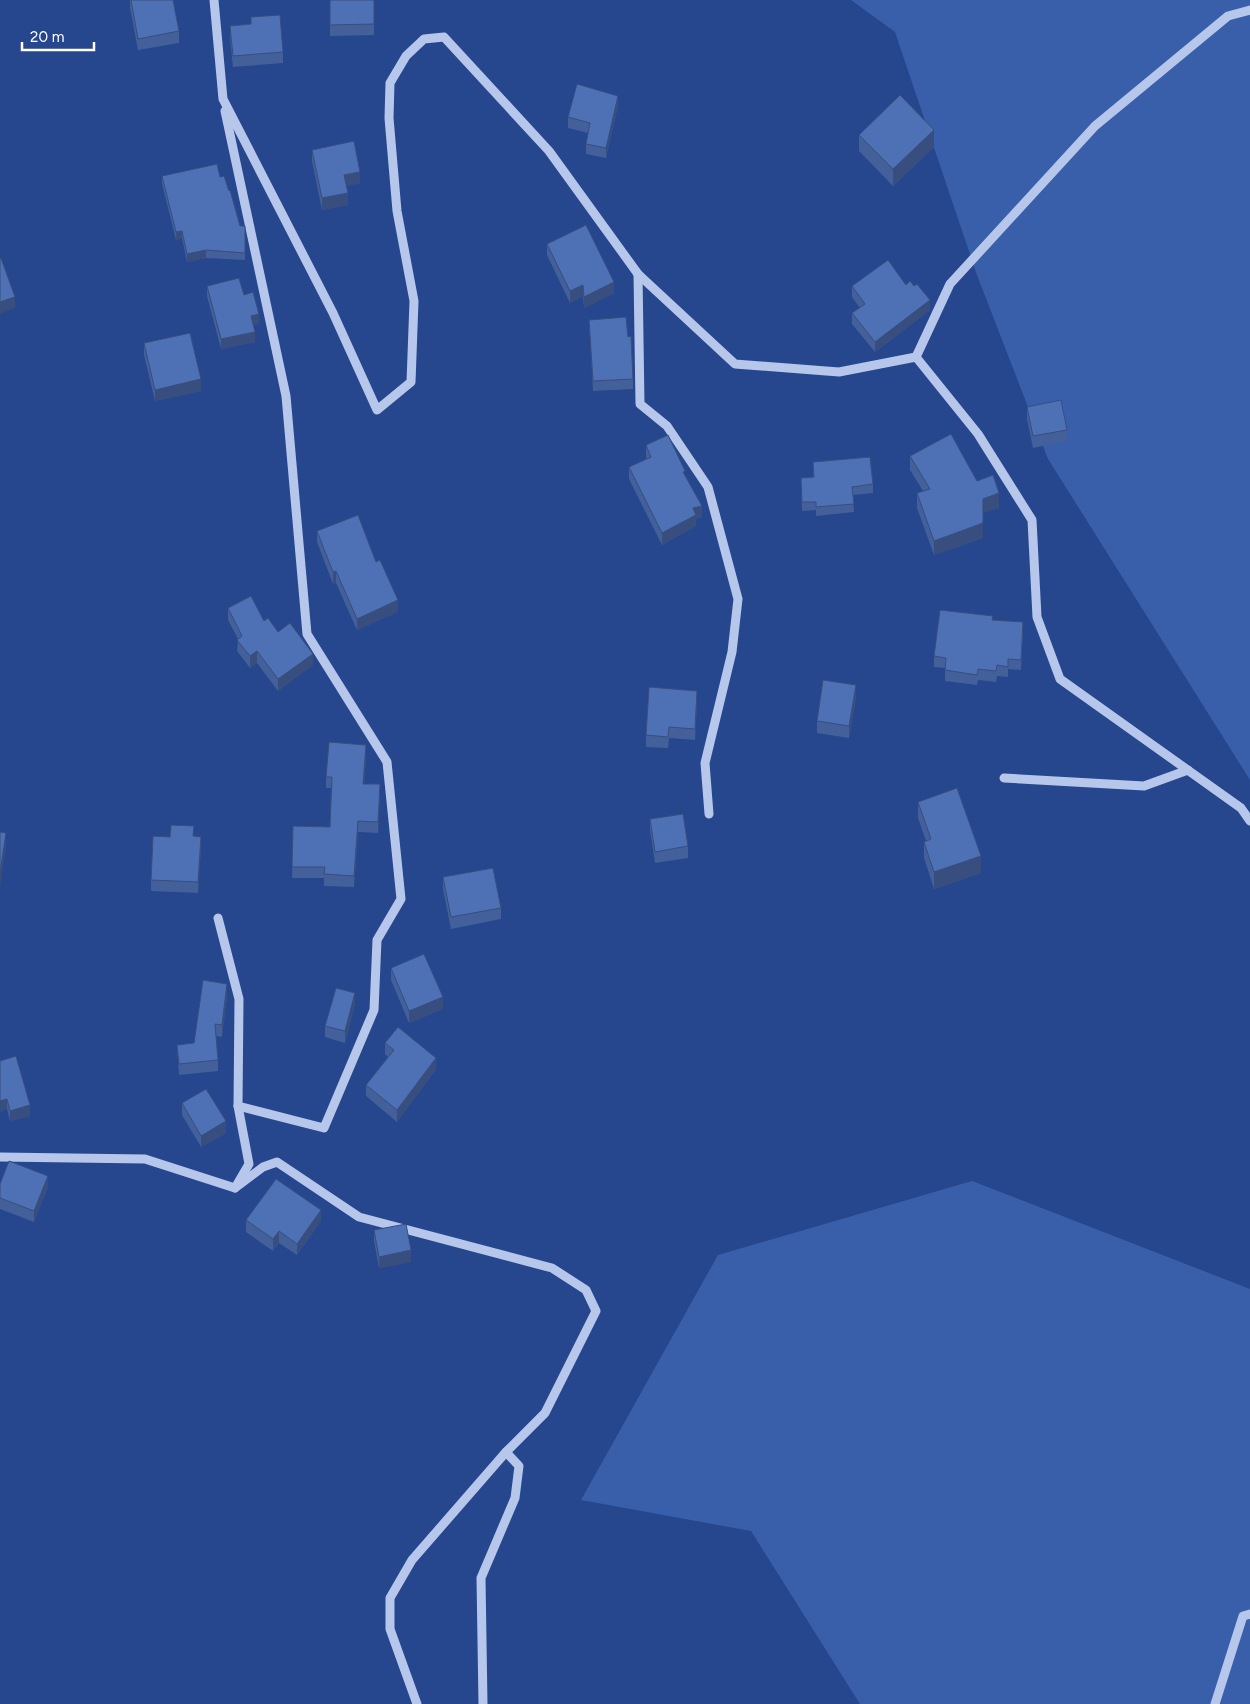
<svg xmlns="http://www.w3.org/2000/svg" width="1250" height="1704" viewBox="0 0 1250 1704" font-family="Figtree,sans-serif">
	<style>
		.green { fill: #3a5faa }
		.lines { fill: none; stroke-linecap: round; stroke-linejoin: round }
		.minor { stroke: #b6c7eb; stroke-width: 9 }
		.wall { fill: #43609b }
		.shaded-wall { fill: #374e7e }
		.building { fill: #4e70b4; stroke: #374e7e }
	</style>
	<rect width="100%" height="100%" fill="#26468e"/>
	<g class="green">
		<path d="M 851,0 L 1250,0 L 1250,780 L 1048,459 L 977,275 L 895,32 Z"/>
		<path d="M 972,1181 L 1250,1289 L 1250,1704 L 860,1704 L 751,1531 L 581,1500 L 718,1255 Z"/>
	</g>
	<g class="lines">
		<g class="minor">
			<path d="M 214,0 L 223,99 L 333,313 L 377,410 L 411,382 L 414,301 L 397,211 L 389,118 L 390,83 L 406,56 L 424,39 L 444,37 L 549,151 L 638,274 L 735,364 L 839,372 L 916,357"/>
			<path d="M 638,274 L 640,404 L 667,426 L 708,487 L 738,599 L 732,652 L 705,763 L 709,814"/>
			<path d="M 916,357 L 978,434 L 1032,520 L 1037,617 L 1060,679 L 1241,808 L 1250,821"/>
			<path d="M 916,357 L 950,284 L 1095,126 L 1228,16 L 1250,10"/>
			<path d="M 1004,778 L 1144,786 L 1188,770"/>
			<path d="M 218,918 L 239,999 L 238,1106 L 324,1128 L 374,1010 L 377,940 L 401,899 L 387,762 L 307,634 L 286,396 L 225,111"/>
			<path d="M 0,1157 L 145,1159 L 235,1188 L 249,1164 L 238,1106"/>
			<path d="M 235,1188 L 263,1167 L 277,1162 L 359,1217 L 552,1268 L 586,1290 L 596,1311 L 545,1413 L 506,1452 L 412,1560 L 390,1598 L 390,1629 L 417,1704"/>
			<path d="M 483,1704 L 481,1578 L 515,1498 L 519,1466 L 506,1452"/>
			<path d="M 1215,1704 L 1243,1616 L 1250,1614"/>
		</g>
	</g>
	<g class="wall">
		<path d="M 130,0 L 173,0 L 179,31 L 179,43 L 138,50 L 130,8 Z"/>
		<path d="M 330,0 L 374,0 L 374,35 L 330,36 Z"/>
		<path d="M 251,17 L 283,52 L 283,63 L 233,67 L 230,38 L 230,26 L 251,24 Z"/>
		<path d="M 618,106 L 606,158 L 586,154 L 586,144 L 588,133 L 568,128 L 568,117 Z"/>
		<path d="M 859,135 L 934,147 L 893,186 L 859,151 Z"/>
		<path d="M 312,150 L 360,183 L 346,186 L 348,205 L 322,210 L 312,161 Z"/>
		<path d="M 162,176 L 220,177 L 240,226 L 245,226 L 245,260 L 206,258 L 187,262 L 182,238 L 176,240 L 162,184 Z"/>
		<path d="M 547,244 L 614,293 L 584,308 L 583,296 L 570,303 L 547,255 Z"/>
		<path d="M 906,285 L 930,310 L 875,352 L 852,324 L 852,313 L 860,308 L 852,297 L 852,286 Z"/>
		<path d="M 207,286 L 244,295 L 259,324 L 253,325 L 255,342 L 221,349 L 207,296 Z"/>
		<path d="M 589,320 L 628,337 L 633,379 L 633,389 L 593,391 Z"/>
		<path d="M 144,343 L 201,391 L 155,401 L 144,355 Z"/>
		<path d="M 1027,407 L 1067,430 L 1067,441 L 1033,448 L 1027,419 Z"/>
		<path d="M 646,445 L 685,477 L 702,517 L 696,519 L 696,526 L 662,545 L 629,479 L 629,467 L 647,459 L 646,457 Z"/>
		<path d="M 910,456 L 977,481 L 999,508 L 983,513 L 983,538 L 934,555 L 917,508 L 917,493 L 923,491 L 910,470 Z"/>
		<path d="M 813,462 L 873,484 L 873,493 L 853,495 L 854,512 L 816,516 L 816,510 L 802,511 L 801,478 L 813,478 Z"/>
		<path d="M 317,531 L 376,562 L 398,612 L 357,630 L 336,583 L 333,584 L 317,542 Z"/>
		<path d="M 228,608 L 264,621 L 278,632 L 313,665 L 278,691 L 257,663 L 250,668 L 237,651 L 238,639 L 228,620 Z"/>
		<path d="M 993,620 L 1023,633 L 1021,670 L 1008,669 L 1008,677 L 997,676 L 996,682 L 978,680 L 977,685 L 945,681 L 945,668 L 934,667 L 934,656 Z"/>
		<path d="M 856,697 L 849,738 L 817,733 L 817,721 Z"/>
		<path d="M 697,702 L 695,740 L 669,738 L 668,748 L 646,747 L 646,735 Z"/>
		<path d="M 366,756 L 364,784 L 380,796 L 378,833 L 358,832 L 354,887 L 324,886 L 324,878 L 292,878 L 293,826 L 330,827 L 331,788 L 326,788 L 326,777 Z"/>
		<path d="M 918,802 L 981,873 L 934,889 L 924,858 L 924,842 L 926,841 L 918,818 Z"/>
		<path d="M 650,819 L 688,846 L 688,858 L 655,863 L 650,830 Z"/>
		<path d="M 194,836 L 201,848 L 198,893 L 151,891 L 151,880 L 170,837 Z"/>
		<path d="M 443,877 L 501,908 L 501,919 L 451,929 L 443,889 Z"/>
		<path d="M 391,968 L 443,1009 L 409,1023 L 391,980 Z"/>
		<path d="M 227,996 L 222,1037 L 216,1036 L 218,1060 L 218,1071 L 179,1075 L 177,1045 L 194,1043 Z"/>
		<path d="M 355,1004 L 345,1043 L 325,1037 L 325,1026 Z"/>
		<path d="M 385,1043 L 436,1069 L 397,1122 L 366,1096 L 366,1085 L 388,1057 L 385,1054 Z"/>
		<path d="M 0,1061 L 30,1116 L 10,1121 L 7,1109 Z"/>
		<path d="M 182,1103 L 226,1133 L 201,1147 L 182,1115 Z"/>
		<path d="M 0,1184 L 48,1187 L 34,1222 L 0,1209 Z"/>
		<path d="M 246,1220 L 321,1221 L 297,1255 L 279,1243 L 273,1251 L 246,1232 Z"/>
		<path d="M 374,1230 L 411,1262 L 379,1268 L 374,1241 Z"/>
	</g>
	<g class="shaded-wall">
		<path d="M 618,96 L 618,106 L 606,158 L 606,148 Z"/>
		<path d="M 934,130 L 934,147 L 893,186 L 893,169 Z"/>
		<path d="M 360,172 L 360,183 L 344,187 L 344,175 Z"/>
		<path d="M 348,193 L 348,205 L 322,210 L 322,198 Z"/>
		<path d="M 182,231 L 182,238 L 176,240 L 176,232 Z"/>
		<path d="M 206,250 L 206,258 L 187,262 L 187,254 Z"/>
		<path d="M 614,282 L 614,293 L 584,308 L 584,297 Z"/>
		<path d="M 583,285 L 583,296 L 570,303 L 570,291 Z"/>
		<path d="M 15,297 L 15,308 L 0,314 L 0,302 Z"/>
		<path d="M 930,300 L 930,310 L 875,352 L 875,342 Z"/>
		<path d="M 259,314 L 259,324 L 251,326 L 251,316 Z"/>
		<path d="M 255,332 L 255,342 L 221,349 L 221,339 Z"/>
		<path d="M 201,379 L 201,391 L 155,401 L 155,390 Z"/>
		<path d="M 999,493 L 999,508 L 983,513 L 983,499 Z"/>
		<path d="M 702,506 L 702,517 L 696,519 L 696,526 L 662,545 L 662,533 L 693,508 Z"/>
		<path d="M 983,523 L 983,538 L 934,555 L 934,541 Z"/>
		<path d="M 336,571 L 336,583 L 333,584 L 333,572 Z"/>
		<path d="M 398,600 L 398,612 L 357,630 L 357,619 Z"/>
		<path d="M 257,651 L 257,663 L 250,668 L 250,656 Z"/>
		<path d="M 313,654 L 313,665 L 278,691 L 278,679 Z"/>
		<path d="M 856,685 L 856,697 L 849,738 L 849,726 Z"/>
		<path d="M 697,691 L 697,702 L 695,740 L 695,729 Z"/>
		<path d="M 366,745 L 366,756 L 363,795 L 363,784 Z"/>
		<path d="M 380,784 L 380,796 L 378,833 L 378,822 Z"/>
		<path d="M 358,821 L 358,832 L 354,887 L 354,876 Z"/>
		<path d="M 6,833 L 6,847 L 0,887 L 0,873 Z"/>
		<path d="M 201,837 L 201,848 L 198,893 L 198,882 Z"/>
		<path d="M 981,856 L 981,873 L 934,889 L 934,872 Z"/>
		<path d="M 227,984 L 227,996 L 222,1037 L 222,1025 Z"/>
		<path d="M 355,993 L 355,1004 L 345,1043 L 345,1031 Z"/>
		<path d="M 443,997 L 443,1009 L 409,1023 L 409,1011 Z"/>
		<path d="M 436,1058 L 436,1069 L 397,1122 L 397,1110 Z"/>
		<path d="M 7,1099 L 7,1109 L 0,1112 L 0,1101 Z"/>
		<path d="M 30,1105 L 30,1116 L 10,1121 L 10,1111 Z"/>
		<path d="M 226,1121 L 226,1133 L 201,1147 L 201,1136 Z"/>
		<path d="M 48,1176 L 48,1187 L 34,1222 L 34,1211 Z"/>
		<path d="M 321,1210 L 321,1221 L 297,1255 L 297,1244 Z"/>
		<path d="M 279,1231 L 279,1243 L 273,1251 L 273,1239 Z"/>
		<path d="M 411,1250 L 411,1262 L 379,1268 L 379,1257 Z"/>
	</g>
	<g class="building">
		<path d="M 131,0 L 173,0 L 179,31 L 138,39 Z"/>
		<path d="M 330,0 L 374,0 L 374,24 L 330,25 Z"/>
		<path d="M 280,15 L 283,52 L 233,56 L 230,26 L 251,24 L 251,17 Z"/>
		<path d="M 577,84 L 618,96 L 606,148 L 586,144 L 590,123 L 568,117 Z"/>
		<path d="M 900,95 L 934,130 L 893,169 L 859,135 Z"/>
		<path d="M 354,141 L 360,172 L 344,175 L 348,193 L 322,198 L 312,150 Z"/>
		<path d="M 217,164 L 220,177 L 224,176 L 229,191 L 230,190 L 240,226 L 245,226 L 245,253 L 206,250 L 187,254 L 182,231 L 176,232 L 162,176 Z"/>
		<path d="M 586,225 L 614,282 L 584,297 L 583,285 L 570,291 L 547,244 Z"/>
		<path d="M 1,258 L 15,297 L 0,302 L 0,259 Z"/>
		<path d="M 888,260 L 906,285 L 910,281 L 914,286 L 917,284 L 930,300 L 875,342 L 852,313 L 865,304 L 852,286 Z"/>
		<path d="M 239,278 L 244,295 L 253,292 L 259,314 L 251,316 L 255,332 L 221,339 L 207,286 Z"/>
		<path d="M 626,317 L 628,337 L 631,336 L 633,379 L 593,381 L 589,320 Z"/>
		<path d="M 190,333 L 201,379 L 155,390 L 144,343 Z"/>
		<path d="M 1061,400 L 1067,430 L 1033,436 L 1027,407 Z"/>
		<path d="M 951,434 L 977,481 L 993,475 L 999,493 L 983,499 L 983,523 L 934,541 L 917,493 L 930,489 L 910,456 Z"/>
		<path d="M 668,435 L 685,471 L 683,472 L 702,506 L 693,508 L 696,515 L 662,533 L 629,467 L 651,457 L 646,445 Z"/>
		<path d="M 870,457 L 873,484 L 852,487 L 854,504 L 816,507 L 816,502 L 802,502 L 801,478 L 814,477 L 813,462 Z"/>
		<path d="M 358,515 L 376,562 L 380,560 L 398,600 L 357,619 L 336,571 L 333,572 L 317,531 Z"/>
		<path d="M 251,596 L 264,621 L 268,618 L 278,632 L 290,623 L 313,654 L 278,679 L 257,651 L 250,656 L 237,640 L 242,636 L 228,608 Z"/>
		<path d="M 940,610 L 993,616 L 992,620 L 1023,622 L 1021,660 L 1008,659 L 1008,667 L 997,665 L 996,671 L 978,669 L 977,675 L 945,670 L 946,658 L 934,656 Z"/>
		<path d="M 823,680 L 856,685 L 849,726 L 817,721 Z"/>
		<path d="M 649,687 L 697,691 L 695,729 L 669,727 L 668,737 L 646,735 Z"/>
		<path d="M 329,742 L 366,745 L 363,784 L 380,784 L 378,822 L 358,821 L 354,876 L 324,874 L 325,867 L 292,867 L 293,826 L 330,827 L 332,777 L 326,777 Z"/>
		<path d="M 957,788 L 981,856 L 934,872 L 924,842 L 931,839 L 918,802 Z"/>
		<path d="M 683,814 L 688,846 L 655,852 L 650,819 Z"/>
		<path d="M 171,825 L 194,826 L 193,836 L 201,837 L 198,882 L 151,880 L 153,836 L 170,837 Z"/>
		<path d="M 0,832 L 6,833 L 0,873 Z"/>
		<path d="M 493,868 L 501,908 L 451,917 L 443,877 Z"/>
		<path d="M 424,954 L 443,997 L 409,1011 L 391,968 Z"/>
		<path d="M 203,980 L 227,984 L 222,1025 L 215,1024 L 218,1060 L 179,1064 L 177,1045 L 194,1043 Z"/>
		<path d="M 336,988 L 355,993 L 345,1031 L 325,1026 Z"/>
		<path d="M 398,1027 L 436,1058 L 397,1110 L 366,1085 L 394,1050 L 385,1043 Z"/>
		<path d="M 16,1056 L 30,1105 L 10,1111 L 7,1099 L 0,1101 L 0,1061 Z"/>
		<path d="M 206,1089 L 226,1121 L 201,1136 L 182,1103 Z"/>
		<path d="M 9,1161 L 48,1176 L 34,1211 L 0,1198 L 0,1184 Z"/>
		<path d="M 276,1179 L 321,1210 L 297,1244 L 279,1231 L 273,1239 L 246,1220 Z"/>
		<path d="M 406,1224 L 411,1250 L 379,1257 L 374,1230 Z"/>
	</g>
	<path d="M22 42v8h72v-8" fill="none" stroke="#ffffff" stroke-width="2.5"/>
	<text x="30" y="42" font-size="15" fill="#ffffff" stroke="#26468e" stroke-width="4" paint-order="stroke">20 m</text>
</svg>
